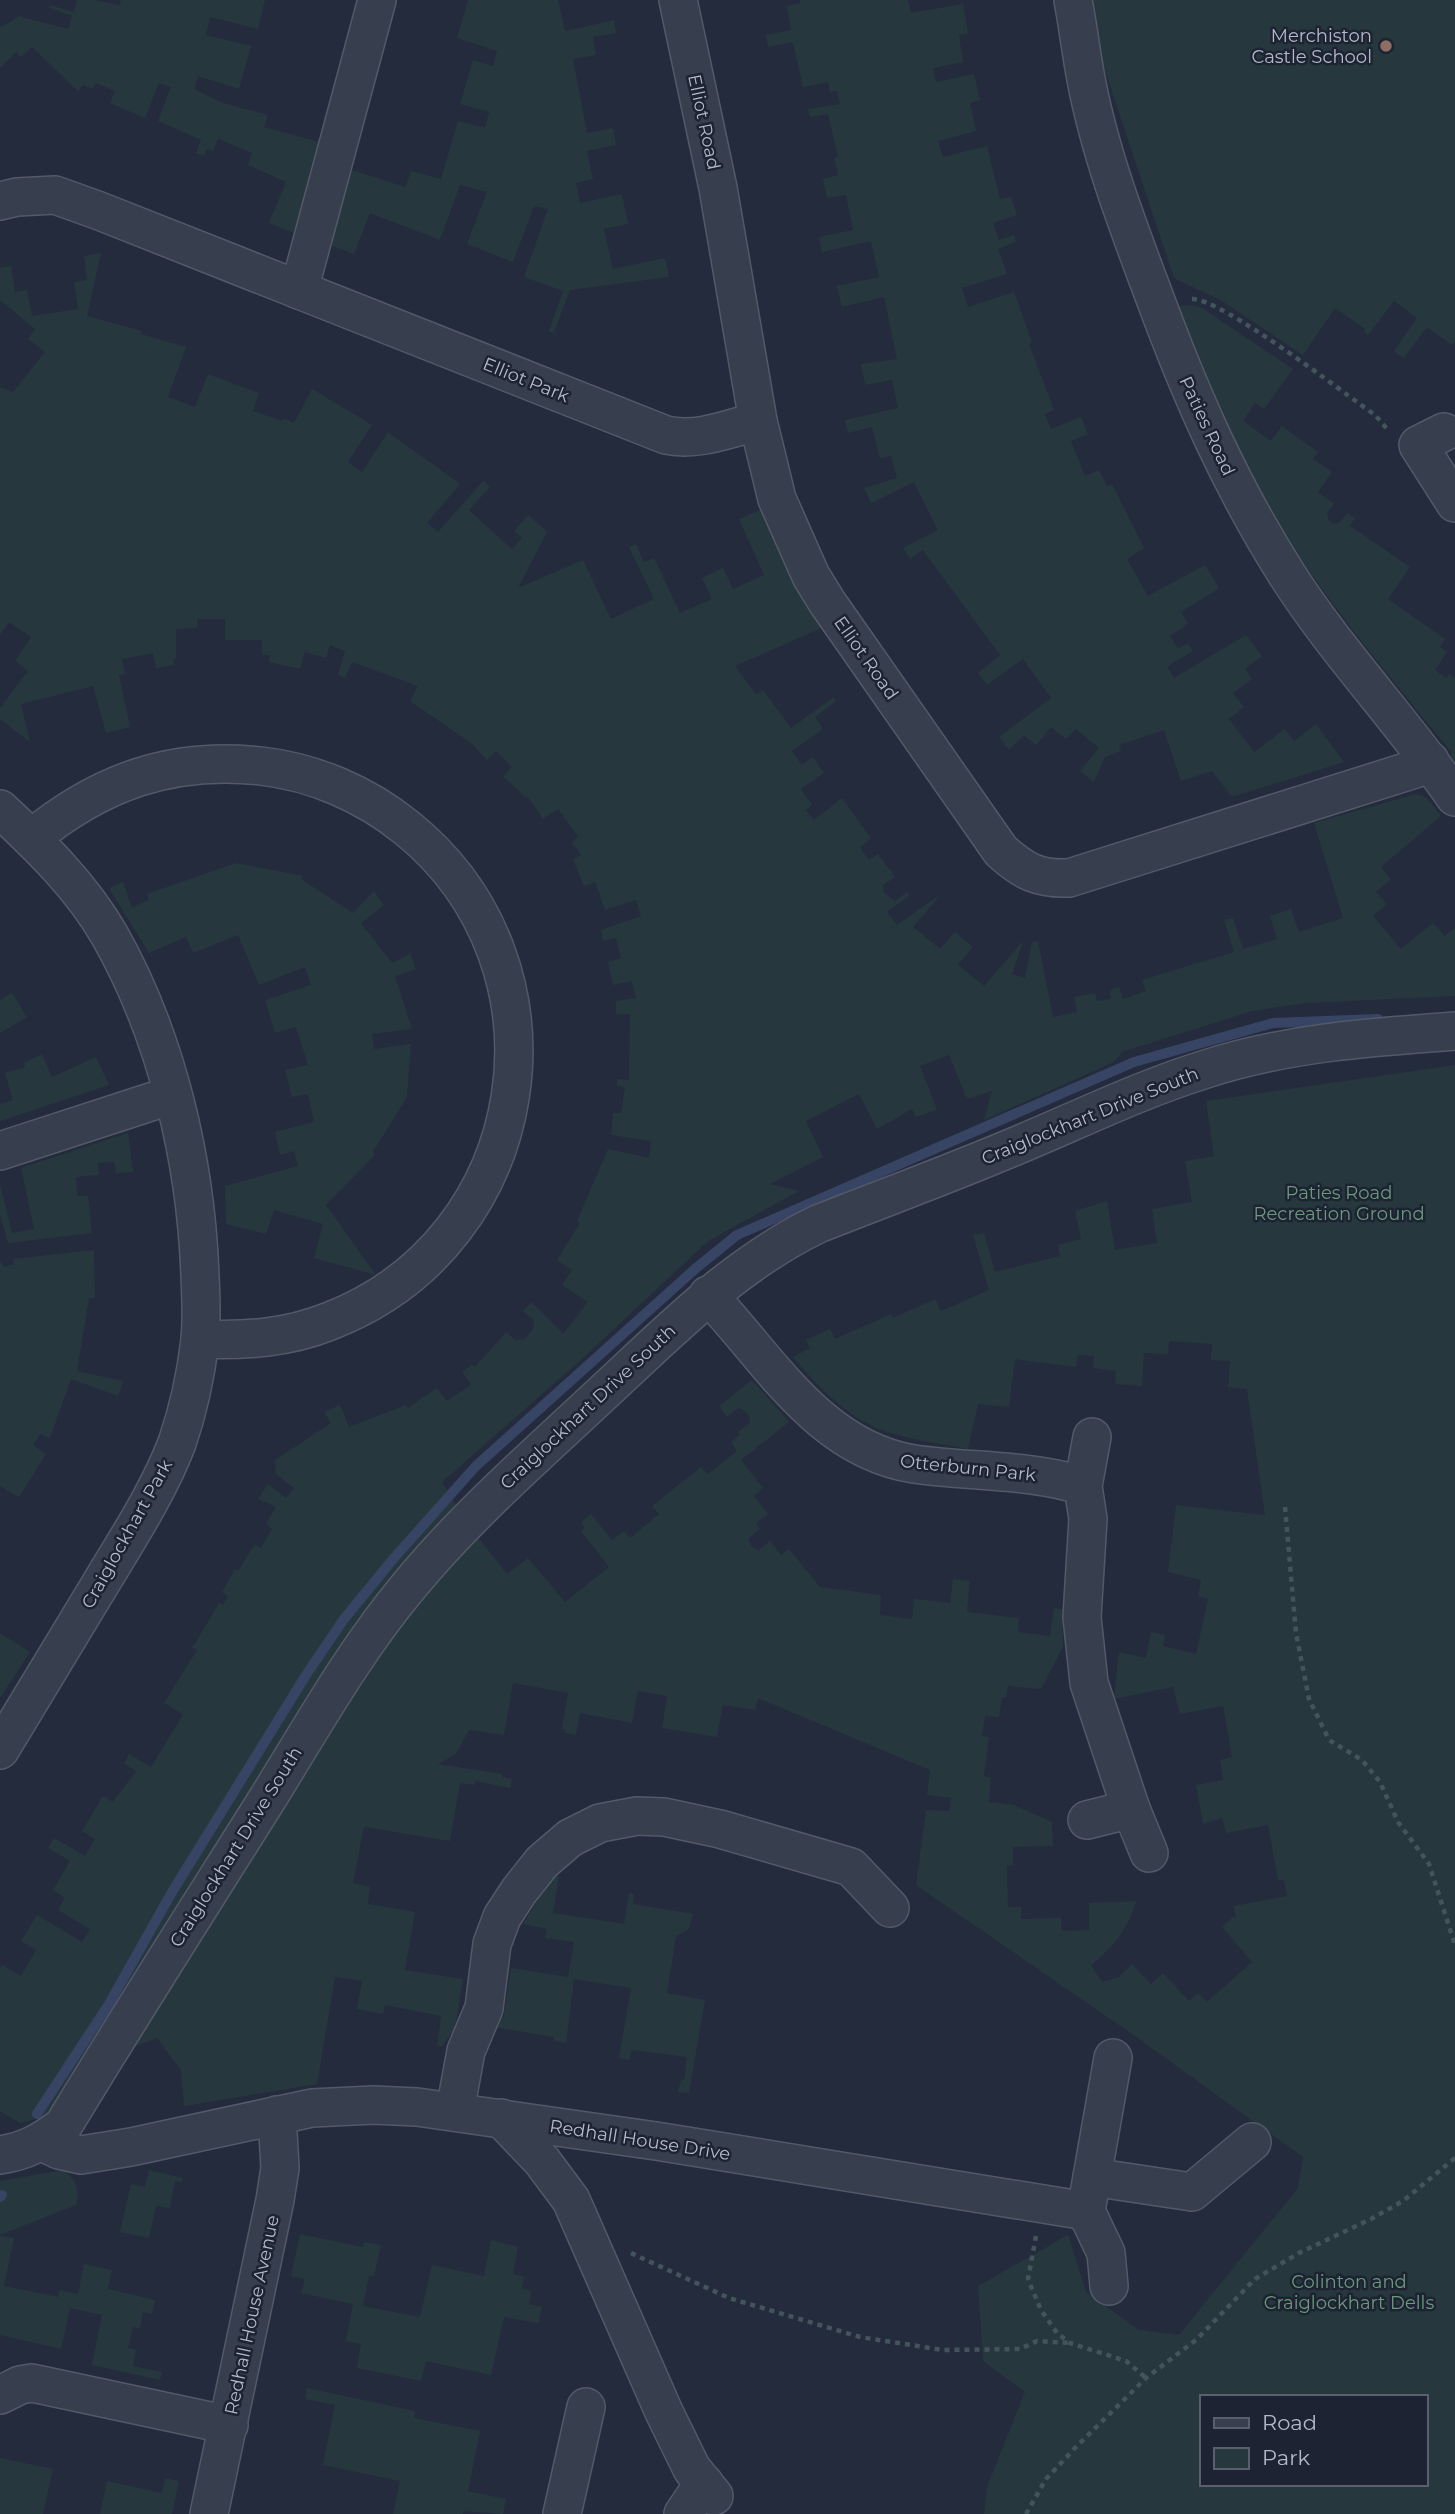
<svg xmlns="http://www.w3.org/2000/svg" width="1455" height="2514" viewBox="0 0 1455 2514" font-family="Montserrat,sans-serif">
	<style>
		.green { fill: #26383e; fill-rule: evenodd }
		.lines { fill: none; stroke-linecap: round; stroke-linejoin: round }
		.stream { stroke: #374464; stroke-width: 10 }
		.minor-casing { stroke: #535968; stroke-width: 40 }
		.path { stroke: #43555b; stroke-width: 4.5; stroke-dasharray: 5 5; stroke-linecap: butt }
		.minor { stroke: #373e4d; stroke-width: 37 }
		.education-dot { fill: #8d6e63; stroke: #1d2332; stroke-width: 2.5 }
		.labels { text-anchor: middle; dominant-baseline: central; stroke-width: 5; stroke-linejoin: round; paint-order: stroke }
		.poi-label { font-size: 18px; fill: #b3b9c8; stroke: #1d2332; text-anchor: end }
		.street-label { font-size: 18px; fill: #b3b9c8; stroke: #1d2332 }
		.park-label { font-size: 18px; fill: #6a997b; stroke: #1d2332 }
	</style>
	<rect width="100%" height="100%" fill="#242b3d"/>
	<g class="green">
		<path d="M 77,0 L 94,0 L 119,5 L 121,0 L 265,0 L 258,29 L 210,17 L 206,35 L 251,46 L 239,89 L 198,76 L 194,89 L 223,103 L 268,115 L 264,127 L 319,142 L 294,233 L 269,223 L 286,182 L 248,165 L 252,153 L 218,139 L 213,151 L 207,149 L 204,156 L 196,153 L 201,140 L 158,121 L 171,87 L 159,83 L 145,118 L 110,103 L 115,91 L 96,83 L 93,89 L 83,85 L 78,91 L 32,47 L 21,57 L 16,52 L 0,68 L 0,27 L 11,22 L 18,16 L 68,29 L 72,16 L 49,8 L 50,5 L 74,12 Z"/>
		<path d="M 468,0 L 558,0 L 565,31 L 614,20 L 616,33 L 593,37 L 596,55 L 573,59 L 587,133 L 613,128 L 616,145 L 587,151 L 593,179 L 576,183 L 580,203 L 622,194 L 628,224 L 604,229 L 613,269 L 665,258 L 669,277 L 570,290 L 554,333 L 549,331 L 563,291 L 524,277 L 548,209 L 534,206 L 513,262 L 467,244 L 487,192 L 460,185 L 440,240 L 370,213 L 354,254 L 330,245 L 352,170 L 405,187 L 411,171 L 441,179 L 458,121 L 485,128 L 489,112 L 460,104 L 473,60 L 493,66 L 497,51 L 457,38 Z"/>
		<path d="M 800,0 L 908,0 L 911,13 L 963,4 L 968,33 L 959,35 L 963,62 L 933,68 L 936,82 L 974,74 L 980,100 L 970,103 L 976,131 L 938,141 L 943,157 L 987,146 L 1000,199 L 1011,197 L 1017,215 L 993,223 L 999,240 L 1014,235 L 1016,242 L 998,249 L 1007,274 L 962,288 L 968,307 L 1014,292 L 1032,342 L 1029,344 L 1054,410 L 1045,414 L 1051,429 L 1081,417 L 1088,434 L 1071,441 L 1085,476 L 1099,470 L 1107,486 L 1112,484 L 1144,548 L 1127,559 L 1148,596 L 1205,565 L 1219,588 L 1181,612 L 1188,624 L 1170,636 L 1178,649 L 1188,643 L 1193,651 L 1167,667 L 1174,678 L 1246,635 L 1262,656 L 1245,669 L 1252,679 L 1233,693 L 1244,707 L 1229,719 L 1254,752 L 1285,729 L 1294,741 L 1316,724 L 1344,762 L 1232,797 L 1212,771 L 1181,781 L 1164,730 L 1119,745 L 1121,751 L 1105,757 L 1094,782 L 1080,771 L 1099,748 L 1076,729 L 1066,739 L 1051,727 L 1036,745 L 1024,735 L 1009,750 L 999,737 L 1051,698 L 1023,659 L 987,685 L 978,673 L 1000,655 L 923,550 L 910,559 L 903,548 L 938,530 L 914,482 L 871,503 L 864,488 L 897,478 L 891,456 L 880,458 L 872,427 L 848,433 L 845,420 L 898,408 L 892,380 L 865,385 L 861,364 L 897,359 L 884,297 L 842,307 L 837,286 L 879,277 L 871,241 L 822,252 L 819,237 L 853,230 L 846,195 L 827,198 L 823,179 L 838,175 L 834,158 L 838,157 L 828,114 L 810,117 L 808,109 L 840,104 L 837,91 L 830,92 L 828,82 L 803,87 L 793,42 L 768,47 L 766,35 L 791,30 L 787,6 L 800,3 Z"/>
		<path d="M 1094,0 L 1455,0 L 1455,341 L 1452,345 L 1427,327 L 1404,358 L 1394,351 L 1417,318 L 1394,301 L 1368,335 L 1364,332 L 1365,329 L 1335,308 L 1303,355 L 1222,301 L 1174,278 L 1100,55 Z"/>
		<path d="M 101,253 L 87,316 L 142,331 L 141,334 L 186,347 L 168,397 L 195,407 L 208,374 L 259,393 L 253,411 L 282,421 L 284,418 L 294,423 L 312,389 L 372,425 L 348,462 L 362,472 L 388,432 L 460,484 L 427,523 L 438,532 L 483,481 L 490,487 L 469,510 L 512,549 L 522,538 L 514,531 L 528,515 L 547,532 L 518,588 L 583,560 L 611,619 L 654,599 L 629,547 L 636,544 L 644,562 L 654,558 L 680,613 L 712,599 L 702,578 L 723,568 L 733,589 L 764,575 L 739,519 L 765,508 L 824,627 L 735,666 L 756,694 L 763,690 L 791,728 L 834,697 L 836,701 L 815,717 L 823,729 L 792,751 L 802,765 L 813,757 L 824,773 L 801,789 L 812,805 L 806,810 L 814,820 L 842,798 L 871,838 L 860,848 L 869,860 L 878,854 L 895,877 L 883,885 L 884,893 L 895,901 L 907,892 L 909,896 L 887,912 L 897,925 L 941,894 L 913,927 L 940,949 L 955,932 L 973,947 L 958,965 L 984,986 L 1023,941 L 1012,974 L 1025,978 L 1032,942 L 1038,941 L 1053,1017 L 1077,1012 L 1074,997 L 1095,993 L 1097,1001 L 1111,999 L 1110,990 L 1119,987 L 1123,999 L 1146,991 L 1142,980 L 1234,952 L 1224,920 L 1233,918 L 1243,949 L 1277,939 L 1270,916 L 1291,909 L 1299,932 L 1343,918 L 1314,823 L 1416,794 L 1427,798 L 1441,816 L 1381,867 L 1391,879 L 1376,892 L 1387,904 L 1373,916 L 1401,949 L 1433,923 L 1445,936 L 1455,928 L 1455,996 L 1306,1003 L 1252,1011 L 1122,1052 L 1114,1062 L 984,1120 L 992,1091 L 967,1099 L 949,1055 L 920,1066 L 937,1110 L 916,1117 L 912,1109 L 877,1129 L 859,1094 L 806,1121 L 823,1157 L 770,1184 L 799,1191 L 708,1241 L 584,1357 L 442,1482 L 473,1531 L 507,1574 L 528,1558 L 565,1602 L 609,1567 L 581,1531 L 585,1528 L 581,1522 L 591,1514 L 612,1540 L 624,1531 L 630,1538 L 659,1514 L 652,1506 L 701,1467 L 708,1474 L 737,1451 L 731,1442 L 740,1435 L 738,1432 L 750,1423 C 750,1414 746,1410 738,1408 L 727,1417 L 719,1406 L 752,1380 L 789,1422 L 741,1460 L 763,1488 L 754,1496 L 768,1514 L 756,1523 L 760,1529 L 749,1538 C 749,1545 752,1548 759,1550 L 770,1541 L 781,1555 L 789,1549 L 820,1587 L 881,1595 L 880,1615 L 912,1619 L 914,1599 L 950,1603 L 953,1579 L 970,1581 L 967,1612 L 1019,1618 L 1018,1632 L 1050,1636 L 1054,1608 L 1062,1609 L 1063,1647 L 1041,1689 L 1008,1686 L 1006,1697 L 1002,1697 L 999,1717 L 985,1716 L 982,1736 L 989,1737 L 984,1776 L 991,1778 L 989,1802 L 1014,1805 L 1052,1822 L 1053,1846 L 1013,1847 L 1013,1865 L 1007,1866 L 1008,1907 L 1021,1907 L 1021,1919 L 1061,1918 L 1062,1931 L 1089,1930 L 1089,1903 L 1136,1901 C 1128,1929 1114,1947 1091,1965 L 1102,1982 L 1119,1977 L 1132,1964 L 1151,1984 L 1163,1973 L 1189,2001 L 1198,1993 L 1207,2002 L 1252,1962 L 1222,1927 L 1233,1917 L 1236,1918 L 1234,1906 L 1287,1896 L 1284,1880 L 1278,1880 L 1268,1825 L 1226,1833 L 1222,1818 L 1203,1824 L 1196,1785 L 1223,1780 L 1220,1760 L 1232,1757 L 1223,1706 L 1180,1714 L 1173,1687 L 1114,1699 L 1119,1652 L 1146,1658 L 1151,1632 L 1165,1635 L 1163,1646 L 1196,1654 L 1208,1599 L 1198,1596 L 1201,1580 L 1168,1572 L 1176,1505 L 1265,1515 L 1247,1389 L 1228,1387 L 1230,1361 L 1211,1360 L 1212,1344 L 1169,1341 L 1168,1354 L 1144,1353 L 1142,1386 L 1116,1384 L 1115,1371 L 1093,1368 L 1094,1356 L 1078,1355 L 1076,1367 L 1015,1359 L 1009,1407 L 978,1404 L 968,1449 C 944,1444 918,1441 894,1434 C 852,1423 820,1389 793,1357 L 810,1348 L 806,1340 L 830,1329 L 835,1339 L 891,1314 L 893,1318 L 935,1299 L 941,1311 L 989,1290 L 973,1235 L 984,1233 L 995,1272 L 1060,1256 L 1058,1245 L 1081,1239 L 1075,1211 L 1107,1201 L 1115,1250 L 1157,1243 L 1152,1209 L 1192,1202 L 1185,1161 L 1214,1156 L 1206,1101 L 1455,1065 L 1455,2514 L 984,2514 L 987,2487 L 1025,2392 L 983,2361 L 978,2286 L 1068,2235 L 1086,2292 L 1139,2330 L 1179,2335 L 1298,2188 L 1303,2157 L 1132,2034 L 916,1885 L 926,1810 L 950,1811 L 951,1798 L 927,1795 L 930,1770 L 758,1698 L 755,1710 L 723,1705 L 717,1737 L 662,1728 L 667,1696 L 638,1691 L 632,1723 L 580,1713 L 576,1735 L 565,1733 L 565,1729 L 562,1729 L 568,1693 L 513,1683 L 504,1735 L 469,1730 L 456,1754 L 438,1764 L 502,1774 L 502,1777 L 512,1779 L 510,1788 L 475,1781 L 474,1785 L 460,1783 L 450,1841 L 364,1827 L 353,1883 L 370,1887 L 368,1904 L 415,1912 L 405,1970 L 463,1979 L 455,2028 L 442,2046 L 437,2046 L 441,2016 L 385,2005 L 383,2014 L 357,2009 L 362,1981 L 335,1977 L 317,2084 L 184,2106 L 181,2070 L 157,2038 L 96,2061 L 53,2115 L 20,2123 L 0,2111 L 0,1968 L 2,1965 L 21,1976 L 36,1950 L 21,1941 L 37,1915 L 82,1942 L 90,1929 L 58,1910 L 65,1898 L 53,1890 L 70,1861 L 48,1848 L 54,1838 L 85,1856 L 95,1839 L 82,1831 L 103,1796 L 113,1802 L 136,1771 L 124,1763 L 129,1754 L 151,1767 L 181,1718 L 183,1714 L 164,1703 L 197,1650 L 192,1647 L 196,1642 L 219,1603 L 223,1605 L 228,1597 L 222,1592 L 235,1569 L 238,1571 L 254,1545 L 261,1548 L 272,1529 L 266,1524 L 276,1507 L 258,1499 L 268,1484 L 286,1498 L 294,1488 L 276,1474 L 275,1460 L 331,1423 L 324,1412 L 340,1405 L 349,1427 L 406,1405 L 408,1408 L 437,1388 L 446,1401 L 471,1385 L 462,1372 L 472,1365 L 475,1367 L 506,1332 L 515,1340 L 525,1339 L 534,1327 L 533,1319 L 523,1311 L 531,1302 L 563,1334 L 588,1302 L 562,1285 L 572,1270 L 557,1260 L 580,1223 L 577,1221 L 608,1149 L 649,1158 L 651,1141 L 611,1135 L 613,1113 L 621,1113 L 625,1087 L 617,1086 L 617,1079 L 629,1080 L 630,1014 L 616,1014 L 616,1001 L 636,998 L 632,981 L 613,985 L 608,962 L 621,958 L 616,938 L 603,941 L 601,930 L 641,916 L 636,900 L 605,910 L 595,882 L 584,886 L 573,860 L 581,855 L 572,842 L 578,837 L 558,809 L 543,819 L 528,797 L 526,798 L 503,776 L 512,767 L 496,751 L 487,760 L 471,743 L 410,701 L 418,686 L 352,662 L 345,678 L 338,675 L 345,651 L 330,645 L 326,658 L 305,652 L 300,669 L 269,662 L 270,655 L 262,655 L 262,640 L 225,640 L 225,619 L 197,619 L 197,628 L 176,629 L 176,658 L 173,659 L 174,665 L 156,668 L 153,653 L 122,659 L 125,674 L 119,675 L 130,727 L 106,733 L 93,686 L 21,704 L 30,742 L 0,719 L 0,708 L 28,671 L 15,661 L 31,637 L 9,622 L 0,635 L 0,387 L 13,392 L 45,352 L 28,339 L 35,329 L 0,300 L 0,268 L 11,266 L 15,292 L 27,290 L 32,316 L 78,309 L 74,282 L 87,280 L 84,256 ZM 1201,2397 L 1425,2397 L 1425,2484 L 1201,2484 Z"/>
		<path d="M 1192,305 L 1202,308 L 1293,369 L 1264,409 L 1255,403 L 1243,421 L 1271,441 L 1282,426 L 1318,452 L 1313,459 L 1332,472 L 1318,492 L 1334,504 L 1327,513 L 1329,521 L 1334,524 L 1340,522 L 1347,513 L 1355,518 L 1350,526 L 1410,567 L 1388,599 L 1445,639 L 1440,647 L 1447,652 L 1435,670 L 1446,678 L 1449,674 L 1455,678 L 1455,770 L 1447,758 L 1452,753 C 1390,676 1324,600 1273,515 C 1233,449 1207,376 1178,306 Z"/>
		<path d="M 236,863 L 303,876 L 301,879 L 353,913 L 374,891 L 384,905 L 361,923 L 392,963 L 410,954 L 416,969 L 395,976 L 412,1029 L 372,1034 L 374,1049 L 411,1044 L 407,1097 L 373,1152 L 375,1155 L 326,1205 L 376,1275 L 314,1258 L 323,1224 L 274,1210 L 266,1234 L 226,1224 L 225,1186 L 298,1166 L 294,1151 L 280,1155 L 275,1132 L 314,1122 L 308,1094 L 292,1097 L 285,1070 L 308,1065 L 296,1027 L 275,1033 L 265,1000 L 311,985 L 305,967 L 259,985 L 238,935 L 193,953 L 186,937 L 149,953 L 109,888 L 123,882 L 132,907 L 149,900 L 147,894 Z"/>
		<path d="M 12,993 L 27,1017 L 0,1033 L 0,1000 Z"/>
		<path d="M 42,1054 L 52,1077 L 96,1057 L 109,1085 L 0,1121 L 0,1104 L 13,1100 L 5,1073 L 25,1067 L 24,1063 Z"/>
		<path d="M 128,1133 L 133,1172 L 116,1173 L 114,1162 L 98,1163 L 99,1175 L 76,1177 L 77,1196 L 88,1196 L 92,1233 L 8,1243 L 0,1214 L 0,1184 L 12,1233 L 34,1229 L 21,1168 Z"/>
		<path d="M 94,1250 L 95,1298 L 89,1298 L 77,1371 L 123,1381 L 118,1396 L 71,1379 L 50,1438 L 40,1434 L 33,1445 L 46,1454 L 19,1497 L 0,1486 L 0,1261 L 4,1267 L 14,1264 L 13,1259 Z"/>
		<path d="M 0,1633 L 30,1652 L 0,1698 Z"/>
		<path d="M 555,1875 L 559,1876 L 553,1913 L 624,1924 L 629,1893 L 634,1894 L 633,1904 L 693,1914 L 689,1929 L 676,1936 L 667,1993 L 705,2000 L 689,2093 L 678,2092 L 681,2080 L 684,2080 L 687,2057 L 632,2050 L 629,2060 L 619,2058 L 631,1988 L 574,1979 L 566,2043 L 554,2041 L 554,2037 L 494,2027 L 504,2015 L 511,1968 L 568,1977 L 574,1942 L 545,1938 L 547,1929 L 523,1924 L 540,1896 Z"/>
		<path d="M 63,2170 C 75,2177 81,2192 76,2205 L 0,2235 L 0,2181 Z"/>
		<path d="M 149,2170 L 183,2178 L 182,2182 L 175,2181 L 170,2208 L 156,2206 L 149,2238 L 120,2232 L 131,2184 L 145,2187 Z"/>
		<path d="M 300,2234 L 363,2247 L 364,2242 L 381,2245 L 374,2276 L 369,2276 L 363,2306 L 420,2317 L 432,2265 L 484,2276 L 491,2240 L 518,2247 L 513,2274 L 524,2277 L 522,2288 L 531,2291 L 529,2304 L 542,2307 L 538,2323 L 504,2317 L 491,2375 L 426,2361 L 421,2381 L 357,2368 L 361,2344 L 346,2341 L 353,2304 L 301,2293 L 305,2279 L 291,2276 Z"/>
		<path d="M 0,2236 L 14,2238 L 4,2286 L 58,2297 L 60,2290 L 78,2294 L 84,2264 L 112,2270 L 108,2289 L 155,2300 L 152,2314 L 143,2312 L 140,2328 L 133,2327 L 128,2348 L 136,2350 L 133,2366 L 162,2372 L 160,2380 L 92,2365 L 102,2315 L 70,2308 L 61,2349 L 0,2335 Z"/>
		<path d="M 307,2388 L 415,2411 L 414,2418 L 480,2431 L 468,2491 L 506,2499 L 503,2514 L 464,2511 L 463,2514 L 393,2514 L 400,2481 L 323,2465 L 335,2405 L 305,2399 Z"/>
		<path d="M 0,2458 L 53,2469 L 43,2514 L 0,2514 Z"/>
		<path d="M 165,2478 L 179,2481 L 172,2514 L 100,2514 L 107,2481 L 162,2493 Z"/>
	</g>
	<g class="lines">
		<g class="stream">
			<path d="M 37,2114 L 109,2004 L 172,1892 L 306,1675 L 344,1619 L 394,1558 L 476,1466 L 695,1269 L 737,1235 L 1134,1062 L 1273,1023 L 1378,1019"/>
			<path d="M 0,2197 L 2,2195"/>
		</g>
		<defs>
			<g id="minor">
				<path d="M 678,0 L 718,188 L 758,421 L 777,499 L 811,576 L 827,602 L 1001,851 C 1024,872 1039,879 1069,878 L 1415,769 L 1430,761"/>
				<path d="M 1073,0 C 1078,26 1081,53 1086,79 C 1100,154 1129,229 1156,301 C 1192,398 1231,486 1286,573 C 1336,652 1402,720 1455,797"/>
				<path d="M 0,201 L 17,197 L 55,195 L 97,210 L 666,435 C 696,442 729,429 758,421"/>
				<path d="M 299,290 L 377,0"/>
				<path d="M 1444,432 L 1418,445 L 1455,503"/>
				<path d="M 0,809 C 41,847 82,887 110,936 C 167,1037 196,1161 200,1276 C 201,1297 202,1319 200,1340 C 196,1374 188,1411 177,1443 C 159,1490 130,1535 104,1578 C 69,1635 35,1693 0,1750"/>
				<path d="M 32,838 C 100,782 172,756 261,766 C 314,772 365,794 407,828 C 579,967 536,1241 330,1321 C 288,1338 245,1341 200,1339"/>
				<path d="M 0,1151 L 172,1095"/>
				<path d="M 708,1295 C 769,1359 819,1449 914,1464 C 968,1472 1032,1469 1083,1486 L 1088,1519 L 1082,1617 L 1089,1683 L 1131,1809 L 1149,1853"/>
				<path d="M 1083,1486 L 1092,1437"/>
				<path d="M 1087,1820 L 1131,1809"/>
				<path d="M 455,2111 L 466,2051 L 484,2008 L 492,1944 L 502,1917 L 519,1891 L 542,1862 L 570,1838 L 600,1823 L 637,1816 L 664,1817 L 720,1829 L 851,1867 L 890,1908"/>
				<path d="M 501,2118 L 542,2161 L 571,2200 L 664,2412 L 692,2469 L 714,2496"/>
				<path d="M 42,2142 L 59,2150 L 81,2155 L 131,2147 L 312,2108 L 373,2105 L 417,2107 L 656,2141 L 1086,2211 L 1113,2058"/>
				<path d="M 0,2155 C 26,2151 42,2142 63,2126 C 129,2017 198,1909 266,1801 C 311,1729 353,1653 408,1587 C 467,1515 539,1453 607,1389 C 674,1327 735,1264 818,1224 C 881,1199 944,1176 1006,1150 C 1072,1123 1136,1091 1203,1070 C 1284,1043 1371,1037 1455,1031"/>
				<path d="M 1092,2177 L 1192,2192 L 1252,2142"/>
				<path d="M 1086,2211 L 1106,2253 L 1109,2286"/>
				<path d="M 0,2395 L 20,2385 L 32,2383 L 229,2425"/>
				<path d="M 209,2514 L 275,2200 L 280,2168 L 277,2115"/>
				<path d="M 562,2514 L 586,2407"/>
				<path d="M 683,2514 L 704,2483"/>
			</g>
		</defs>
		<use href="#minor" class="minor-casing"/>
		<g class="path">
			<path d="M 1192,299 C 1221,298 1345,394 1375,415 L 1389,431"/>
			<path d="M 1285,1507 L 1296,1633 L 1309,1699 L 1329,1740 L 1362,1760 L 1380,1782 L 1398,1822 L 1429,1864 L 1455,1945"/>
			<path d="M 1036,2236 L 1028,2279 L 1041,2310 L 1057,2333 L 1070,2343 L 1126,2361 L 1146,2378"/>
			<path d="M 631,2253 L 729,2298 L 860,2337 L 943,2350 L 1020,2349 L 1037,2341 L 1070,2343"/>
			<path d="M 1026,2514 L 1046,2479 L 1076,2447 L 1146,2378 L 1196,2340 L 1255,2279 L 1299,2253 L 1371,2219 L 1403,2201 L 1455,2158"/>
		</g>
		<use href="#minor" class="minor"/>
	</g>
	<circle class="education-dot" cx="1386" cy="46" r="7"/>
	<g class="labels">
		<g class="poi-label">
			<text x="1372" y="36">Merchiston<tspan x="1372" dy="21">Castle School</tspan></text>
		</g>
		<g class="street-label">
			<text transform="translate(704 122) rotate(78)">Elliot Road</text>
			<text transform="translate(526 380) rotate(22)">Elliot Park</text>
			<text transform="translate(1207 426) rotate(65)">Paties Road</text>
			<text transform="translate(866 658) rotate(55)">Elliot Road</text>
			<text transform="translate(1090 1116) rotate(-22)">Craiglockhart Drive South</text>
			<text transform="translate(588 1407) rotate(-43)">Craiglockhart Drive South</text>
			<text transform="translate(968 1468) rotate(6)">Otterburn Park</text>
			<text transform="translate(127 1534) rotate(-61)">Craiglockhart Park</text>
			<text transform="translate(236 1847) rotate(-58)">Craiglockhart Drive South</text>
			<text transform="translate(640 2140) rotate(9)">Redhall House Drive</text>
			<text transform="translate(252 2315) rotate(-78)">Redhall House Avenue</text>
		</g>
		<g class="park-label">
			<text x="1339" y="1193">Paties Road<tspan x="1339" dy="21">Recreation Ground</tspan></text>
			<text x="1349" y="2282">Colinton and<tspan x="1349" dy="21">Craiglockhart Dells</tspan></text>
		</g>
	</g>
	<rect x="1200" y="2395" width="228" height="91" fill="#1d2332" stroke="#595f6e" stroke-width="2"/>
	<rect x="1214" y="2418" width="35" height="10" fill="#373e4d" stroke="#595f6e" stroke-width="2"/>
	<text x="1262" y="2430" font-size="21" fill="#b3b9c8">Road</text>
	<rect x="1214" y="2448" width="35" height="21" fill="#26383e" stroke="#595f6e" stroke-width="2"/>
	<text x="1262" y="2465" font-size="21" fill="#b3b9c8">Park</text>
</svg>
